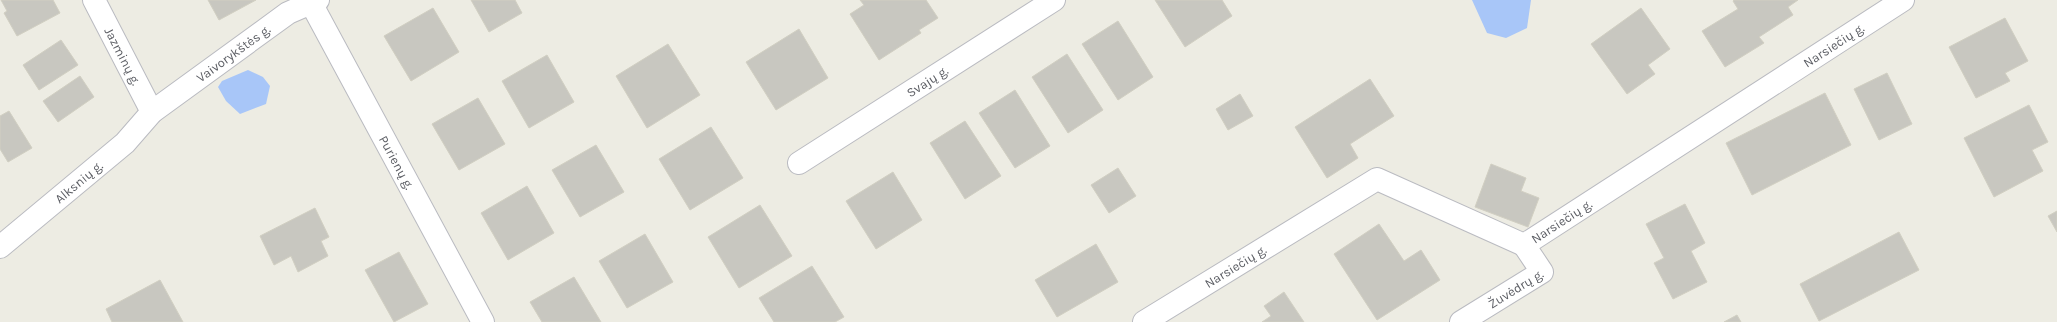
<svg xmlns="http://www.w3.org/2000/svg" width="2057" height="322" viewBox="0 0 2057 322" font-family="Karla,sans-serif">
	<style>
		.water { fill: #a8c6f8 }
		.building { fill: #c8c7c0; stroke: #d1cfc2 }
		.lines { fill: none; stroke-linecap: round; stroke-linejoin: round }
		.minor-casing { stroke: #babbc1; stroke-width: 24 }
		.minor { stroke: #fff; stroke-width: 22 }
		.labels { text-anchor: middle; dominant-baseline: central; stroke-width: 3.5; stroke-linejoin: round; paint-order: stroke }
		.street-label { font-size: 13px; fill: #5b5d63; stroke: #fff }
	</style>
	<rect width="100%" height="100%" fill="#edece3"/>
	<g class="water">
		<path d="M 1472,0 L 1531,0 L 1527,28 L 1506,38 L 1487,33 Z"/>
		<path d="M 248,70 L 263,77 L 270,86 L 266,104 L 240,114 L 226,101 L 218,87 L 222,81 Z"/>
	</g>
	<g class="building">
		<path d="M 1,0 L 53,0 L 60,13 L 17,36 L 4,13 L 7,11 Z"/>
		<path d="M 208,0 L 256,0 L 219,20 Z"/>
		<path d="M 471,0 L 515,0 L 522,13 L 489,32 Z"/>
		<path d="M 860,0 L 926,0 L 938,18 L 919,30 L 921,33 L 879,60 L 850,14 L 864,5 Z"/>
		<path d="M 1155,0 L 1222,0 L 1232,16 L 1185,47 Z"/>
		<path d="M 1734,0 L 1798,0 L 1788,7 L 1793,15 L 1759,37 L 1764,43 L 1725,67 L 1702,31 L 1738,9 L 1733,1 Z"/>
		<path d="M 433,8 L 459,52 L 411,81 L 384,36 Z"/>
		<path d="M 1641,8 L 1670,49 L 1648,65 L 1655,74 L 1627,94 L 1591,44 Z"/>
		<path d="M 2005,18 L 2028,61 L 2005,73 L 2010,81 L 1976,98 L 1949,47 Z"/>
		<path d="M 1118,21 L 1153,77 L 1118,100 L 1082,44 Z"/>
		<path d="M 799,29 L 828,78 L 776,110 L 746,62 Z"/>
		<path d="M 61,40 L 78,65 L 39,90 L 23,65 Z"/>
		<path d="M 668,44 L 700,95 L 647,128 L 616,76 Z"/>
		<path d="M 1067,54 L 1103,110 L 1068,133 L 1032,77 Z"/>
		<path d="M 547,55 L 574,102 L 529,128 L 502,81 Z"/>
		<path d="M 1887,73 L 1912,124 L 1879,140 L 1854,89 Z"/>
		<path d="M 80,76 L 94,97 L 58,122 L 43,101 Z"/>
		<path d="M 1370,79 L 1394,116 L 1350,144 L 1358,158 L 1327,178 L 1295,127 Z"/>
		<path d="M 1015,90 L 1050,146 L 1015,168 L 979,113 Z"/>
		<path d="M 1825,93 L 1851,145 L 1752,195 L 1726,143 Z"/>
		<path d="M 1240,94 L 1253,116 L 1228,130 L 1216,109 Z"/>
		<path d="M 478,98 L 505,144 L 459,170 L 432,124 Z"/>
		<path d="M 2029,105 L 2048,142 L 2032,150 L 2043,171 L 1994,197 L 1964,138 Z"/>
		<path d="M 9,111 L 32,148 L 8,162 L 0,149 L 0,116 Z"/>
		<path d="M 965,121 L 1001,176 L 965,199 L 930,143 Z"/>
		<path d="M 711,127 L 743,178 L 690,210 L 659,159 Z"/>
		<path d="M 596,145 L 624,192 L 580,217 L 552,170 Z"/>
		<path d="M 1491,164 L 1526,178 L 1521,191 L 1539,198 L 1528,227 L 1475,207 Z"/>
		<path d="M 1118,168 L 1136,196 L 1109,213 L 1091,185 Z"/>
		<path d="M 893,172 L 922,220 L 876,249 L 846,201 Z"/>
		<path d="M 527,186 L 554,233 L 508,260 L 481,213 Z"/>
		<path d="M 1685,204 L 1705,243 L 1691,251 L 1707,282 L 1673,299 L 1654,263 L 1664,258 L 1646,224 Z"/>
		<path d="M 760,205 L 792,256 L 739,288 L 708,237 Z"/>
		<path d="M 315,208 L 329,237 L 321,241 L 328,256 L 298,272 L 291,256 L 274,265 L 260,236 Z"/>
		<path d="M 2057,211 L 2057,232 L 2048,216 Z"/>
		<path d="M 1379,224 L 1404,261 L 1421,250 L 1440,280 L 1377,320 L 1334,254 Z"/>
		<path d="M 1899,232 L 1919,270 L 1819,321 L 1800,284 Z"/>
		<path d="M 645,234 L 673,282 L 627,308 L 599,261 Z"/>
		<path d="M 1096,244 L 1118,282 L 1057,317 L 1035,280 Z"/>
		<path d="M 399,252 L 428,304 L 394,322 L 365,270 Z"/>
		<path d="M 812,266 L 844,317 L 835,322 L 774,322 L 759,298 Z"/>
		<path d="M 574,277 L 601,322 L 542,322 L 530,302 Z"/>
		<path d="M 160,280 L 183,322 L 112,322 L 106,309 Z"/>
		<path d="M 1284,292 L 1304,322 L 1262,322 L 1271,316 L 1264,306 Z"/>
		<path d="M 1737,315 L 1741,322 L 1724,322 Z"/>
	</g>
	<g class="lines">
		<defs>
			<g id="minor">
				<path id="s1" d="M 94,0 L 152,112"/>
				<path id="s2" d="M 311,3 L 483,322"/>
				<path id="s3" d="M 799,163 L 1054,0"/>
				<path id="s4" d="M 0,247 L 125,143 L 152,112 L 288,13 L 318,0"/>
				<path id="s5" d="M 1144,322 L 1377,179 L 1524,245 L 1903,0"/>
				<path id="s6" d="M 1461,322 L 1542,272 L 1524,245"/>
			</g>
		</defs>
		<use href="#minor" class="minor-casing"/>
		<use href="#minor" class="minor"/>
	</g>
	<g class="labels">
		<g class="street-label">
			<text stroke="none"><textPath href="#s5" startOffset="803">Narsiečių g.</textPath></text>
			<text stroke="none"><textPath href="#s4" startOffset="304">Vaivorykštės g.</textPath></text>
			<text stroke="none"><textPath href="#s1" startOffset="63">Jazminų g.</textPath></text>
			<text stroke="none"><textPath href="#s3" startOffset="152">Svajų g.</textPath></text>
			<text stroke="none"><textPath href="#s2" startOffset="181">Purienų g.</textPath></text>
			<text stroke="none"><textPath href="#s4" startOffset="102">Alksnių g.</textPath></text>
			<text stroke="none"><textPath href="#s5" startOffset="479">Narsiečių g.</textPath></text>
			<text stroke="none"><textPath href="#s5" startOffset="107">Narsiečių g.</textPath></text>
			<text stroke="none"><textPath href="#s6" startOffset="64">Žuvėdrų g.</textPath></text>
		</g>
	</g>
</svg>
